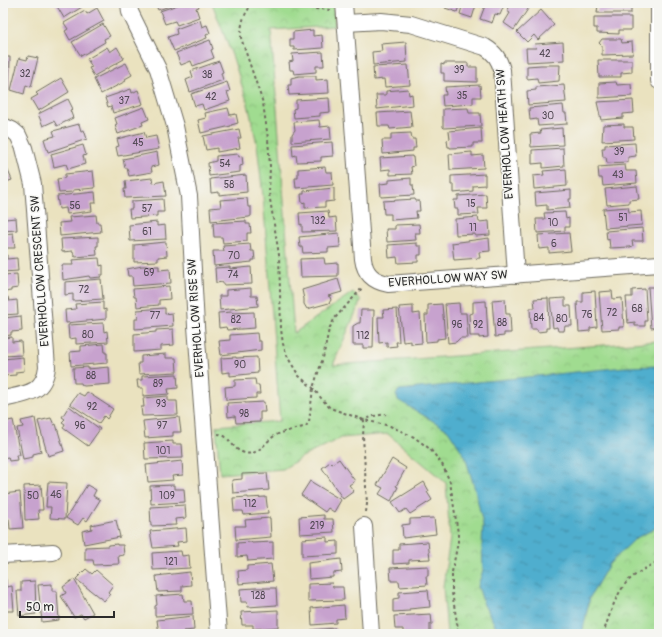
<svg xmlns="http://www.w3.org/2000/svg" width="662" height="637" viewBox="0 0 662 637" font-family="Pangolin,sans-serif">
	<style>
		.park { fill: url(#park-crowns); stroke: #66845e }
		.water { fill: url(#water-ripples); stroke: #3e6c7c }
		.building { fill: #c7a2ce }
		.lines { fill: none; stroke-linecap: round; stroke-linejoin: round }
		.minor-casing { stroke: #6e6b5f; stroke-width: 18 }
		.path { stroke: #6e6b5f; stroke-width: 2; stroke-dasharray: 3 3; stroke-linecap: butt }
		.minor { stroke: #fff; stroke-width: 16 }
		.labels { text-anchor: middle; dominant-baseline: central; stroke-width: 3; stroke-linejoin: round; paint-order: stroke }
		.number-label { font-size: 10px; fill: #524954 }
		.street-label { font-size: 12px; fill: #2b2b2b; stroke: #f6f6f2 }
	</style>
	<defs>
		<pattern id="park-crowns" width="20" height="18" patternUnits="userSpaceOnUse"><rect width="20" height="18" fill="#a0dc90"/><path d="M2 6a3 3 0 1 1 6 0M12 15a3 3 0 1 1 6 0" fill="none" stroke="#8abd7c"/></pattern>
		<pattern id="water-ripples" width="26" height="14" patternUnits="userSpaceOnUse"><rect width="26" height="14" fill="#50aece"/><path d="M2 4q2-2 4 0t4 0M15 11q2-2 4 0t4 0" fill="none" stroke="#438ea7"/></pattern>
	</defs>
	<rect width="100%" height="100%" fill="#f6f6f2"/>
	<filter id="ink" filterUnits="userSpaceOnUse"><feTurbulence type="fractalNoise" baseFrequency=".025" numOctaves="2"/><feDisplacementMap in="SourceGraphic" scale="8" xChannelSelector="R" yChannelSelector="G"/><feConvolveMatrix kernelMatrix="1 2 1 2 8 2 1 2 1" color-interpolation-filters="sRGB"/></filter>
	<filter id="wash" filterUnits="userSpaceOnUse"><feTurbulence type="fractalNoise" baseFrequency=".012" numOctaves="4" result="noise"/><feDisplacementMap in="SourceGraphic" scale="16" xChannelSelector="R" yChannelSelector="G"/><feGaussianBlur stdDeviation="0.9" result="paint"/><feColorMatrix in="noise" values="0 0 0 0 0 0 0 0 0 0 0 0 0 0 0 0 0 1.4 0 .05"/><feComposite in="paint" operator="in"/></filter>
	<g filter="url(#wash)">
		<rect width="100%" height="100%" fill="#eae2bf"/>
		<path class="park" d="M 212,3 L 333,3 L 335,26 L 271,30 L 294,333 L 353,292 L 361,300 L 333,365 L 659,341 L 659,634 L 447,634 L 443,587 L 450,538 L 446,483 L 388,434 L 341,438 L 302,457 L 283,469 L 220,474 L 216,426 L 280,421 L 263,196 L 257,144 L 248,104 L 233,58 Z"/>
		<path class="water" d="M 659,366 L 659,526 L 652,530 L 636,538 L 609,564 L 590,597 L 582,634 L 500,634 L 484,605 L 478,586 L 483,570 L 482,545 L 483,525 L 476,493 L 465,456 L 448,430 L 398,400 L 396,395 L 399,390 L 625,367 Z"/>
		<g id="blocks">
			<g class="building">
				<path d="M 3,3 L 5,3 L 7,7 L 3,9 Z"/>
				<path d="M 55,3 L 80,3 L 82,7 L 64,18 Z"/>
				<path d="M 155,3 L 171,3 L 172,5 L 158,10 Z"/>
				<path d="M 183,3 L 197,3 L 199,7 L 196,8 L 199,17 L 177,25 L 175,21 L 165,24 L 160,11 Z"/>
				<path d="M 447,3 L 460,3 L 457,12 L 445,8 Z"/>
				<path d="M 463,3 L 483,3 L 481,7 L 476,5 L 472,18 L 460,14 Z"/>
				<path d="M 486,3 L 505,3 L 500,15 L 495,14 L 492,23 L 480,19 Z"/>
				<path d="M 512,3 L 532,3 L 514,30 L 504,23 L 510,13 L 507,11 Z"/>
				<path d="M 599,3 L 631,3 L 631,13 L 597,13 L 598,4 Z"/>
				<path d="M 97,8 L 104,21 L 70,40 L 65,31 L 68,29 L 64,23 L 85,11 L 87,14 Z"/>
				<path d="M 541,10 L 554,25 L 538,40 L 534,35 L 527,42 L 517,32 Z"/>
				<path d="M 594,17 L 631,17 L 631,30 L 619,30 L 619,34 L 597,33 L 597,28 L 594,28 Z"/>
				<path d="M 200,20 L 202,27 L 207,25 L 210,33 L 206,35 L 207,38 L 174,51 L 168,37 L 177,34 L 176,29 Z"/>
				<path d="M 103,24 L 110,36 L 104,39 L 105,42 L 81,56 L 72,42 Z"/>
				<path d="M 313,30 L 313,36 L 322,35 L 323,48 L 294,50 L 294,47 L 290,47 L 290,39 L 293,39 L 293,32 Z"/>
				<path d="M 602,39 L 621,39 L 622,43 L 632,42 L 633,54 L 602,55 L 602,46 L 599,43 Z"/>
				<path d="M 210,40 L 213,49 L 211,50 L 214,58 L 193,66 L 191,61 L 181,65 L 176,53 Z"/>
				<path d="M 406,42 L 407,62 L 373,65 L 372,52 L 382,51 L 381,44 Z"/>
				<path d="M 563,42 L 564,60 L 527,62 L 526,48 L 536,48 L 535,44 Z"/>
				<path d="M 107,47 L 110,52 L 117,47 L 124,59 L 94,76 L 89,68 L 92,67 L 87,59 Z"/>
				<path d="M 323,52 L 324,66 L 316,66 L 316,72 L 294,74 L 293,70 L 290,70 L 289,62 L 293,61 L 292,54 Z"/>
				<path d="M 28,56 L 38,58 L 31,87 L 26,85 L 24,94 L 11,90 L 19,58 L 27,60 Z"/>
				<path d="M 3,57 L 10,57 L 9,90 L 3,90 Z"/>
				<path d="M 598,60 L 632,60 L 632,72 L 621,73 L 621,77 L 599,77 Z"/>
				<path d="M 219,61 L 223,72 L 221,73 L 223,80 L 190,92 L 186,80 L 193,77 L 191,71 Z"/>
				<path d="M 126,63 L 132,75 L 125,79 L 126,81 L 101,94 L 94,79 Z"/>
				<path d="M 444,63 L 468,63 L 468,67 L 477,67 L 477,82 L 444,81 L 444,73 L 441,73 L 441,64 L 444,65 Z"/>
				<path d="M 408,65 L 410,85 L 385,87 L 384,79 L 374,80 L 373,67 Z"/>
				<path d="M 541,65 L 560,65 L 559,81 L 538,83 L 537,78 L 527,79 L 527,66 Z"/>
				<path d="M 299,76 L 316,76 L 316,80 L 328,79 L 329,93 L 289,95 L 288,85 L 291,85 L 291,78 Z"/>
				<path d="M 61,78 L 69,92 L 38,111 L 31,99 L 38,95 L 36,93 Z"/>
				<path d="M 227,82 L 230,91 L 227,92 L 230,101 L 204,110 L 202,104 L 195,106 L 191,94 Z"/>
				<path d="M 616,82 L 617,85 L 631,84 L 632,96 L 599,98 L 599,83 Z"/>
				<path d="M 480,85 L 481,97 L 473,97 L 473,104 L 443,106 L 442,95 L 446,95 L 445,87 Z"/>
				<path d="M 564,85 L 566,102 L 528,105 L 527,91 L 536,90 L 536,87 Z"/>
				<path d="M 131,89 L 132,93 L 138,90 L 143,104 L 113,113 L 111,106 L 108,107 L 105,98 Z"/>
				<path d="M 408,89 L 409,95 L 412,94 L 413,105 L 377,109 L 376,95 L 386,95 L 386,91 Z"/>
				<path d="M 329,98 L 330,112 L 320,113 L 320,116 L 294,118 L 293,109 L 296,108 L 296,100 Z"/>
				<path d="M 68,99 L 73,109 L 70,110 L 73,118 L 57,126 L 54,121 L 43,126 L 38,114 Z"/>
				<path d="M 633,100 L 634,113 L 623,114 L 623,118 L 601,120 L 597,102 Z"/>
				<path d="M 563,105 L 564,113 L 566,113 L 567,124 L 538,126 L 537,119 L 530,120 L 529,108 Z"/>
				<path d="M 144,107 L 149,119 L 142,122 L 143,125 L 118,134 L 115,125 L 117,124 L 115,118 Z"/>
				<path d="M 228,108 L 230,115 L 236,114 L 238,123 L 231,125 L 231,126 L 201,133 L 198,120 L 206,118 L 205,113 Z"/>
				<path d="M 468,108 L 469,113 L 480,113 L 481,126 L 444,128 L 443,127 L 443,109 Z"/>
				<path d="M 410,111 L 412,127 L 390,129 L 389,126 L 378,126 L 377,113 Z"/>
				<path d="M 319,120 L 320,127 L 330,126 L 331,139 L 292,142 L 292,134 L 295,130 L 294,122 Z"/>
				<path d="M 79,124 L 81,131 L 84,130 L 87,139 L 48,152 L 44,139 L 55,136 L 53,131 Z"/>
				<path d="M 624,124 L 624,127 L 633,127 L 634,139 L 602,141 L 603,125 Z"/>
				<path d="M 481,128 L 482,143 L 473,143 L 473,147 L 450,148 L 450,147 L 448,147 L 447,140 L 450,139 L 449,131 Z"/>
				<path d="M 562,128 L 563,145 L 531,147 L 530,134 L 541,133 L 540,130 Z"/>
				<path d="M 239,129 L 241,138 L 238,138 L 240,148 L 217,152 L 217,148 L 206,150 L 203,136 Z"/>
				<path d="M 144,132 L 146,138 L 156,136 L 159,149 L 118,156 L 116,147 L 119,146 L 117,139 Z"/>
				<path d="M 411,133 L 412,139 L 415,139 L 416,148 L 413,148 L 413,151 L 383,154 L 382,140 L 391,140 L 391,134 Z"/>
				<path d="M 332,142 L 333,156 L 321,157 L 321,161 L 297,162 L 296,155 L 293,156 L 292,145 Z"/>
				<path d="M 635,143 L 636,156 L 628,157 L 628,162 L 607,163 L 606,157 L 603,157 L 602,148 L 605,148 L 605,145 Z"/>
				<path d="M 83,145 L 86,155 L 83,156 L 85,164 L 68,169 L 66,164 L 54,167 L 51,154 Z"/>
				<path d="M 563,148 L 564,166 L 543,168 L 543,163 L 532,164 L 532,150 Z"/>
				<path d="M 157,152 L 159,165 L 151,167 L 152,172 L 129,176 L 127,168 L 125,168 L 123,159 Z"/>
				<path d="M 472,152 L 472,156 L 483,155 L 484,168 L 450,170 L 449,154 Z"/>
				<path d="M 238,154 L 239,157 L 242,156 L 243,165 L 240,166 L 240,172 L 209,176 L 208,163 L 216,161 L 216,156 Z"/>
				<path d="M 412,156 L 412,157 L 413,157 L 414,166 L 411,167 L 412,174 L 390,175 L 390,169 L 381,170 L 380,158 Z"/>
				<path d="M 3,159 L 12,180 L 3,183 Z"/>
				<path d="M 625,165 L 626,171 L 636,171 L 637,183 L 603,186 L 602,178 L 599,178 L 598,167 Z"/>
				<path d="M 325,167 L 326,172 L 332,172 L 333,185 L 296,188 L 295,178 L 298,178 L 298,169 Z"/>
				<path d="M 566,169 L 567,186 L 534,189 L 533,176 L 544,175 L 543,171 Z"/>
				<path d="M 93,171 L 95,188 L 73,190 L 73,192 L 59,193 L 57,179 L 65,178 L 65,174 Z"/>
				<path d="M 485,174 L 485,185 L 473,186 L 473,191 L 454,193 L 454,185 L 451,185 L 451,176 Z"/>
				<path d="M 246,175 L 247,192 L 219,195 L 219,192 L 211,193 L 210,179 Z"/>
				<path d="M 152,178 L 153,183 L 164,181 L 166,196 L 125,198 L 124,189 L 126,189 L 125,181 Z"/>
				<path d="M 411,178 L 411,185 L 413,185 L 414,195 L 381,197 L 380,184 L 389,183 L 389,180 Z"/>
				<path d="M 637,186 L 639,199 L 629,200 L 629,203 L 607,205 L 605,189 Z"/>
				<path d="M 334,188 L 334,201 L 325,202 L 325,207 L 305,208 L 305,202 L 302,203 L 301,194 L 304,194 L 304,191 Z"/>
				<path d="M 571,190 L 571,199 L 569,199 L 570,208 L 547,210 L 547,205 L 536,206 L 535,193 Z"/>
				<path d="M 95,192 L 96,203 L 91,203 L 92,211 L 67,214 L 66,208 L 59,209 L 57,196 Z"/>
				<path d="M 486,194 L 487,208 L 478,208 L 479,214 L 458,215 L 458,209 L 455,209 L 454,200 L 458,200 L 458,196 Z"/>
				<path d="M 247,198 L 248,207 L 251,207 L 251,216 L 249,217 L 211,221 L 210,208 L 221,207 L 220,200 Z"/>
				<path d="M 163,199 L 164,212 L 157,212 L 157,216 L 130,218 L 129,209 L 132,209 L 132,201 Z"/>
				<path d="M 415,199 L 416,201 L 419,201 L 420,211 L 416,211 L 417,218 L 391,220 L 391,214 L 384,214 L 383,201 Z"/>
				<path d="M 628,207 L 629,212 L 641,211 L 642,225 L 605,228 L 603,209 Z"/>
				<path d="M 328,211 L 329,218 L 336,217 L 337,231 L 302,232 L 302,224 L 300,225 L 299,213 Z"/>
				<path d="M 565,212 L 566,219 L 569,218 L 569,227 L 565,227 L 565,231 L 537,233 L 536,219 L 545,219 L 544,213 Z"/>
				<path d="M 5,213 L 5,219 L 16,218 L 17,230 L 3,231 L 3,214 Z"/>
				<path d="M 96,215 L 97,223 L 100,223 L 101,232 L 60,236 L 59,223 L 70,222 L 69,217 Z"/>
				<path d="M 478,217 L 479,222 L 489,221 L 490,235 L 475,236 L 475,234 L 456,235 L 455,219 Z"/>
				<path d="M 246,221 L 246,224 L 250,224 L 251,233 L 247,233 L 247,241 L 223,243 L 222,237 L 214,237 L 213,223 Z"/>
				<path d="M 157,222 L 157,226 L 165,225 L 166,239 L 130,241 L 129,225 Z"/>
				<path d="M 419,224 L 420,233 L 415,233 L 416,240 L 387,242 L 386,229 L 395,229 L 395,225 Z"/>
				<path d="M 642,228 L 643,241 L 632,241 L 633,246 L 630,247 L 610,248 L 609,239 L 607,240 L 606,231 Z"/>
				<path d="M 13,233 L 15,248 L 5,248 L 5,252 L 3,252 L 3,234 Z"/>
				<path d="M 339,233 L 340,247 L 328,248 L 328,252 L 303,253 L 302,247 L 300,247 L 299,237 Z"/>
				<path d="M 569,233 L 571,251 L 549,253 L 549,248 L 539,249 L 538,235 Z"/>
				<path d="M 98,237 L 98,246 L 96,246 L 97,255 L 76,257 L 74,256 L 73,251 L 62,252 L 61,239 Z"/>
				<path d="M 489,238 L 490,251 L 479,252 L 480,258 L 454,260 L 452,243 Z"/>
				<path d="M 166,242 L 167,256 L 158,257 L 158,261 L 134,262 L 134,245 Z"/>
				<path d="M 417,243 L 417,246 L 421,246 L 421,255 L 418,255 L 418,262 L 398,263 L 397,257 L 389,258 L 388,245 Z"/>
				<path d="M 250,244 L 251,251 L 254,251 L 255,260 L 252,260 L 252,262 L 214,266 L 213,251 L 224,251 L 223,246 Z"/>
				<path d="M 3,255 L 7,255 L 7,259 L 17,258 L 18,271 L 3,272 Z"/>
				<path d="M 99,258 L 100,266 L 103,265 L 103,275 L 100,275 L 101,277 L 90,278 L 89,276 L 63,280 L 62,265 L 73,265 L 72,260 Z"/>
				<path d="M 324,258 L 325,264 L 338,263 L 338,276 L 301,277 L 300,259 Z"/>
				<path d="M 142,266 L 159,266 L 159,270 L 170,269 L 171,283 L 133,286 L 132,276 L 128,276 L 127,269 Z"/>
				<path d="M 230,267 L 230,269 L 251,267 L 252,284 L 223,285 L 223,282 L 216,283 L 215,268 Z"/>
				<path d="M 17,274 L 18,288 L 11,289 L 11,291 L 3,292 L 3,275 Z"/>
				<path d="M 101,279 L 103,299 L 73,301 L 73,294 L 65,295 L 65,282 Z"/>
				<path d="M 338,279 L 342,292 L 328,296 L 330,297 L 331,300 L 329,303 L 307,309 L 304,304 L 304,299 L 302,290 Z"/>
				<path d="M 169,286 L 170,299 L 159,300 L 159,305 L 137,307 L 136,297 L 134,297 L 133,289 Z"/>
				<path d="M 648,287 L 659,287 L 659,327 L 651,328 Z"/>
				<path d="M 251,288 L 251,296 L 257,296 L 258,306 L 220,310 L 219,296 L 226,296 L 226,290 Z"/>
				<path d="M 645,289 L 647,321 L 645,321 L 645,326 L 635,326 L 635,322 L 628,323 L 626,297 L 632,297 L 632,290 Z"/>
				<path d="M 595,291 L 597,327 L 590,328 L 590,331 L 579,332 L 577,302 L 583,302 L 583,292 Z"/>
				<path d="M 612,291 L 613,299 L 622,298 L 624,327 L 619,327 L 619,329 L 602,330 L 599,292 Z"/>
				<path d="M 3,297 L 8,297 L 9,301 L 17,300 L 18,314 L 3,315 Z"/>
				<path d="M 548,298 L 549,328 L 546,328 L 546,331 L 538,332 L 537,329 L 531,329 L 530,308 L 535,308 L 534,299 Z"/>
				<path d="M 565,298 L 565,306 L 571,306 L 572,326 L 565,326 L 564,331 L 558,331 L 557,327 L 553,328 L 550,299 Z"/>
				<path d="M 505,299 L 506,314 L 510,314 L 511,333 L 504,333 L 504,336 L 495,337 L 492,300 Z"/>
				<path d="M 486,301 L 488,337 L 479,338 L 479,336 L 470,336 L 469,314 L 473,313 L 473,302 Z"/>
				<path d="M 103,302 L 103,310 L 106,309 L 106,319 L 66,323 L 65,310 L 76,309 L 75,304 Z"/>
				<path d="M 459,303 L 460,313 L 466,313 L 468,338 L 460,338 L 456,342 L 448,343 L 445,304 Z"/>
				<path d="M 442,304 L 445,338 L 437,339 L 437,341 L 426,342 L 425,315 L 428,315 L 428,305 Z"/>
				<path d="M 413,306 L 413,314 L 420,313 L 422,343 L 411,344 L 411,341 L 403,342 L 399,307 Z"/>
				<path d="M 165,308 L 165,314 L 172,313 L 173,326 L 135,329 L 135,319 L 138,319 L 137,310 Z"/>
				<path d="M 397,309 L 399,342 L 396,342 L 397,346 L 387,347 L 387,342 L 379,343 L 378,317 L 384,317 L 383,310 Z"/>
				<path d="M 361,310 L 374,310 L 373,348 L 363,348 L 363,345 L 353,345 L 353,326 L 358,323 L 360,323 Z"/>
				<path d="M 232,312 L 233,313 L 254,312 L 255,328 L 227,330 L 226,327 L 219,328 L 218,313 Z"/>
				<path d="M 21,316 L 22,331 L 11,332 L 11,335 L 3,336 L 3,318 Z"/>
				<path d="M 103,323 L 104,332 L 107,331 L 108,342 L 76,344 L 76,338 L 69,339 L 68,325 Z"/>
				<path d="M 173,329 L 174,345 L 161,346 L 161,350 L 134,352 L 134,334 L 156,332 L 156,330 Z"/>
				<path d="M 257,333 L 258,341 L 261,341 L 261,350 L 221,355 L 219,341 L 230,340 L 230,335 Z"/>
				<path d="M 12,337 L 12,342 L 21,341 L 22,355 L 3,356 L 3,338 Z"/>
				<path d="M 104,344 L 105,353 L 107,353 L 107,363 L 71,366 L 70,352 L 81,351 L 81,346 Z"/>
				<path d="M 166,354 L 166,358 L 176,358 L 177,372 L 139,374 L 138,363 L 141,363 L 141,356 Z"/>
				<path d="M 23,357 L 24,371 L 16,372 L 16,375 L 3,376 L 3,359 Z"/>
				<path d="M 236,357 L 236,358 L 257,357 L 258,373 L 230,376 L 230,372 L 222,373 L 221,358 Z"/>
				<path d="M 88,367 L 88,369 L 109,367 L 110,384 L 84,386 L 82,385 L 81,383 L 74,383 L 73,368 Z"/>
				<path d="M 177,374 L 178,388 L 168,389 L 169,394 L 143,396 L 143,388 L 138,388 L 137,380 L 142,380 L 142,376 Z"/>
				<path d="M 255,379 L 256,385 L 259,385 L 260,394 L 256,394 L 256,398 L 226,400 L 225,387 L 235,386 L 235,380 Z"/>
				<path d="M 87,392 L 113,409 L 107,419 L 104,416 L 99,423 L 70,404 L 78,393 L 84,396 Z"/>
				<path d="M 168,396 L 168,401 L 177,401 L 178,415 L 142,416 L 141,407 L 144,407 L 143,398 Z"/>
				<path d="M 245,402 L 245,403 L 264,402 L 265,412 L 260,412 L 260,422 L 236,423 L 235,416 L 228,417 L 227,403 Z"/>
				<path d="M 69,406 L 100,429 L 88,446 L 63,428 L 65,424 L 62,422 L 65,419 L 62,417 Z"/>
				<path d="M 179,417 L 181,432 L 173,432 L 173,436 L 145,438 L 143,421 Z"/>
				<path d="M 35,418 L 41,452 L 33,454 L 33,457 L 23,459 L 17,428 L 23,427 L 21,421 Z"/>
				<path d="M 51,418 L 54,425 L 56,424 L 64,451 L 48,456 L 38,421 Z"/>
				<path d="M 13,420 L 20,455 L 16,455 L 17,460 L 9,461 L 8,457 L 3,458 L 3,422 Z"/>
				<path d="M 173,441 L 173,444 L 182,444 L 183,458 L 145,459 L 144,443 Z"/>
				<path d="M 339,459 L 355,481 L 349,485 L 354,491 L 343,499 L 322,468 L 330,462 L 332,464 Z"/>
				<path d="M 392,459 L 406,468 L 396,486 L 398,487 L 391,501 L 379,494 L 383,488 L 377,485 Z"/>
				<path d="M 182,461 L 183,475 L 172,476 L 173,480 L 148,482 L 146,465 Z"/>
				<path d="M 267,473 L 269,490 L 233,493 L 232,480 L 242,479 L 242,474 Z"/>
				<path d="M 310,481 L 341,500 L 334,512 L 328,508 L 325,512 L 301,495 Z"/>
				<path d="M 48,482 L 67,483 L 65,519 L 50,518 L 51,507 L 46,507 Z"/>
				<path d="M 424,482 L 429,491 L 427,492 L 432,500 L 410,514 L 406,509 L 400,513 L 392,502 Z"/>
				<path d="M 41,485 L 43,510 L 38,510 L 39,519 L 25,520 L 24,486 Z"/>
				<path d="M 87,485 L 96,490 L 93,496 L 100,500 L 87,521 L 83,518 L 78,525 L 66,518 Z"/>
				<path d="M 174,485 L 174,489 L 184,489 L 185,502 L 151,504 L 150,486 Z"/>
				<path d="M 20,492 L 23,528 L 10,529 L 9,519 L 4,519 L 3,494 Z"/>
				<path d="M 248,497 L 248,498 L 266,497 L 268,513 L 244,515 L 243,511 L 234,511 L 233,498 Z"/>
				<path d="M 185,505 L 186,518 L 175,519 L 176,525 L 151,526 L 150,507 Z"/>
				<path d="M 324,515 L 324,519 L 333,519 L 334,532 L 300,534 L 299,517 Z"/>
				<path d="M 270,518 L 271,537 L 236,540 L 235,526 L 246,526 L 245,520 Z"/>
				<path d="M 434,518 L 436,534 L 403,538 L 402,525 L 410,524 L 410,519 Z"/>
				<path d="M 116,520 L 120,537 L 84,544 L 82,531 L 92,529 L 91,525 Z"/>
				<path d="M 186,528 L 187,541 L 177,542 L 178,546 L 153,548 L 150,531 Z"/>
				<path d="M 327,537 L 327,542 L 338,541 L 338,554 L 302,556 L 302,539 Z"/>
				<path d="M 251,542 L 252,543 L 273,542 L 273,559 L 248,561 L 247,556 L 237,557 L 237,543 Z"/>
				<path d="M 428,542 L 430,559 L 409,560 L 409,563 L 393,564 L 393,550 L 399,550 L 399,544 Z"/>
				<path d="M 117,544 L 117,545 L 123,545 L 124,555 L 118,556 L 119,564 L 94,565 L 93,560 L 85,560 L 85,547 L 108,546 L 108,545 Z"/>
				<path d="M 181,551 L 182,556 L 189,555 L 190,568 L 153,570 L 152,553 Z"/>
				<path d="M 341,559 L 342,572 L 333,573 L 333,577 L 309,579 L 308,563 Z"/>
				<path d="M 271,564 L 273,581 L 239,584 L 238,571 L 247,570 L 247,566 Z"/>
				<path d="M 428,566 L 428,576 L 426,576 L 427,585 L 400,587 L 399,581 L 391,581 L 390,568 Z"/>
				<path d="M 86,569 L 92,574 L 96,570 L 113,585 L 108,592 L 110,594 L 104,601 L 76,579 Z"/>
				<path d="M 190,572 L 191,585 L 182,586 L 182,591 L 158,592 L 156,576 Z"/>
				<path d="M 3,579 L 6,579 L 6,587 L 12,586 L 14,611 L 6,611 L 6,617 L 3,617 Z"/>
				<path d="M 74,579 L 93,613 L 84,618 L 81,614 L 74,617 L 61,596 L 66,593 L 63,587 Z"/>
				<path d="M 35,581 L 36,614 L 19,616 L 17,591 L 21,591 L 21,582 Z"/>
				<path d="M 332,583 L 333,587 L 343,587 L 344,600 L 308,601 L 308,584 Z"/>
				<path d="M 52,584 L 52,591 L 57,591 L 59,620 L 42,622 L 38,585 Z"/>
				<path d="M 255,588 L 276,588 L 277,605 L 248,607 L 247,602 L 241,602 L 240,589 Z"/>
				<path d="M 428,590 L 430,607 L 409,609 L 409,611 L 393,612 L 393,599 L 399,598 L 399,592 Z"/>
				<path d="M 183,594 L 184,601 L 192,601 L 193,614 L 155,616 L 155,606 L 157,605 L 156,596 Z"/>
				<path d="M 344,605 L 345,618 L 336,619 L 336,623 L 312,625 L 311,608 Z"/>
				<path d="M 278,610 L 278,627 L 253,629 L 253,625 L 242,625 L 241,612 Z"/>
				<path d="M 431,614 L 432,624 L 430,624 L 430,633 L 403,634 L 403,629 L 395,629 L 394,616 Z"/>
				<path d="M 193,616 L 194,630 L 184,631 L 184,634 L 159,634 L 157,620 Z"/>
				<path d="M 335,628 L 336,633 L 346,632 L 346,634 L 311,634 L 311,630 Z"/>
				<path d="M 278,631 L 278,634 L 251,634 L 251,633 Z"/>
			</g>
		</g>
	</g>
	<g filter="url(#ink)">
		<use href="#blocks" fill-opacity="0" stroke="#6e6b5f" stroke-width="1"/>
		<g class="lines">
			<defs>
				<g id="minor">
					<path d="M 129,3 L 130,12 L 158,69 L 175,126 L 189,196 L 196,326 L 219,634"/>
					<path d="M 344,3 L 363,259 C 365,274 373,281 388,284 L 659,264"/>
					<path d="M 659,3 L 659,81"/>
					<path d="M 346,23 L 381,21 L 411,24 L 485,47 C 495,53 499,59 502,70 L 516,275"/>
					<path d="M 3,126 L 12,130 L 18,135 L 24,148 L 33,184 L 47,367 C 44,394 25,394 3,399"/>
					<path d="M 364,526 L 371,634"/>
					<path d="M 3,555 L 53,552"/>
				</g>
			</defs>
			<use href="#minor" class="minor-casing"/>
			<g class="path">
				<path d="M 253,3 C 243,15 241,23 241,38 L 263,103 L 268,139 L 270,166 L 269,193 L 279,255 L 281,329 L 283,344 L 288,358 L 299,376 L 313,388 L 321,398 L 330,408 L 364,420 L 390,426 L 414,437 L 430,449 L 442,464 L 450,482 L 458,533 L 458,542 L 452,572 L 452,593 L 459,634"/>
				<path d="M 313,3 L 316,9 L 330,10"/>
				<path d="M 218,434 C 230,435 231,448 242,452 C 257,459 265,441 276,435 C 285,431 297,429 306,426 L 309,422 L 313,388 L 323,358 L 329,329 L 335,318 L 363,287"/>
				<path d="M 366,512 L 367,504 L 363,436 L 364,420 L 374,416 L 386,414"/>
				<path d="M 603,634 C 609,617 614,598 626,583 C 632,576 650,565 659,561"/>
			</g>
			<use href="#minor" class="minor"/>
		</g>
	</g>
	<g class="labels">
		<g class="number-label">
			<text x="545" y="54">42</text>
			<text x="459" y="70">39</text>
			<text x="25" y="74">32</text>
			<text x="207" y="75">38</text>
			<text x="462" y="96">35</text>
			<text x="211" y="97">42</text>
			<text x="124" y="101">37</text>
			<text x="548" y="116">30</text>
			<text x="138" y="143">45</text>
			<text x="619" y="152">39</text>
			<text x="225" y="164">54</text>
			<text x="618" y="175">43</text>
			<text x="229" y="185">58</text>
			<text x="471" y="204">15</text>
			<text x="75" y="206">56</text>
			<text x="147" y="209">57</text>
			<text x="623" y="218">51</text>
			<text x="318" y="221">132</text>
			<text x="553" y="223">10</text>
			<text x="473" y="228">11</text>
			<text x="147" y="232">61</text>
			<text x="554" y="244">6</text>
			<text x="234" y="256">70</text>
			<text x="149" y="273">69</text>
			<text x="233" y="275">74</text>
			<text x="84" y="290">72</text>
			<text x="637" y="309">68</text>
			<text x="612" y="313">72</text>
			<text x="587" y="315">76</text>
			<text x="155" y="316">77</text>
			<text x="539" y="318">84</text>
			<text x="562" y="319">80</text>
			<text x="236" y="320">82</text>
			<text x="502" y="323">88</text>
			<text x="457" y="325">96</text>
			<text x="478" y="325">92</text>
			<text x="88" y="335">80</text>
			<text x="363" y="336">112</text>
			<text x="240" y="365">90</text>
			<text x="91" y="376">88</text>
			<text x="158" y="384">89</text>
			<text x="161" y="404">93</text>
			<text x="92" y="407">92</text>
			<text x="244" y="414">98</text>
			<text x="80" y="426">96</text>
			<text x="162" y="426">97</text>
			<text x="163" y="451">101</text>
			<text x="56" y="495">46</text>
			<text x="33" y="496">50</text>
			<text x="167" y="496">109</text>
			<text x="250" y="504">112</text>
			<text x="317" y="526">219</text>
			<text x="171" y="562">121</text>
			<text x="258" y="596">128</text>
		</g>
		<g class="street-label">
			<text transform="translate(505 134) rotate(-94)">EVERHOLLOW HEATH SW</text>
			<text transform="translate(40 271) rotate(-94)">EVERHOLLOW CRESCENT SW</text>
			<text transform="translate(448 279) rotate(-4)">EVERHOLLOW WAY SW</text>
			<text transform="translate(196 318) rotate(-94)">EVERHOLLOW RISE SW</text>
		</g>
	</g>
	<rect width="662" height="637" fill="none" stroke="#f6f6f2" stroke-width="16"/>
	<path d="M20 611v6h94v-6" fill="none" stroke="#2b2b2b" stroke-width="2"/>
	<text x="26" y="611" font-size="12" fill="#2b2b2b" stroke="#f6f6f2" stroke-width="3" paint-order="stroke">50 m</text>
</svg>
